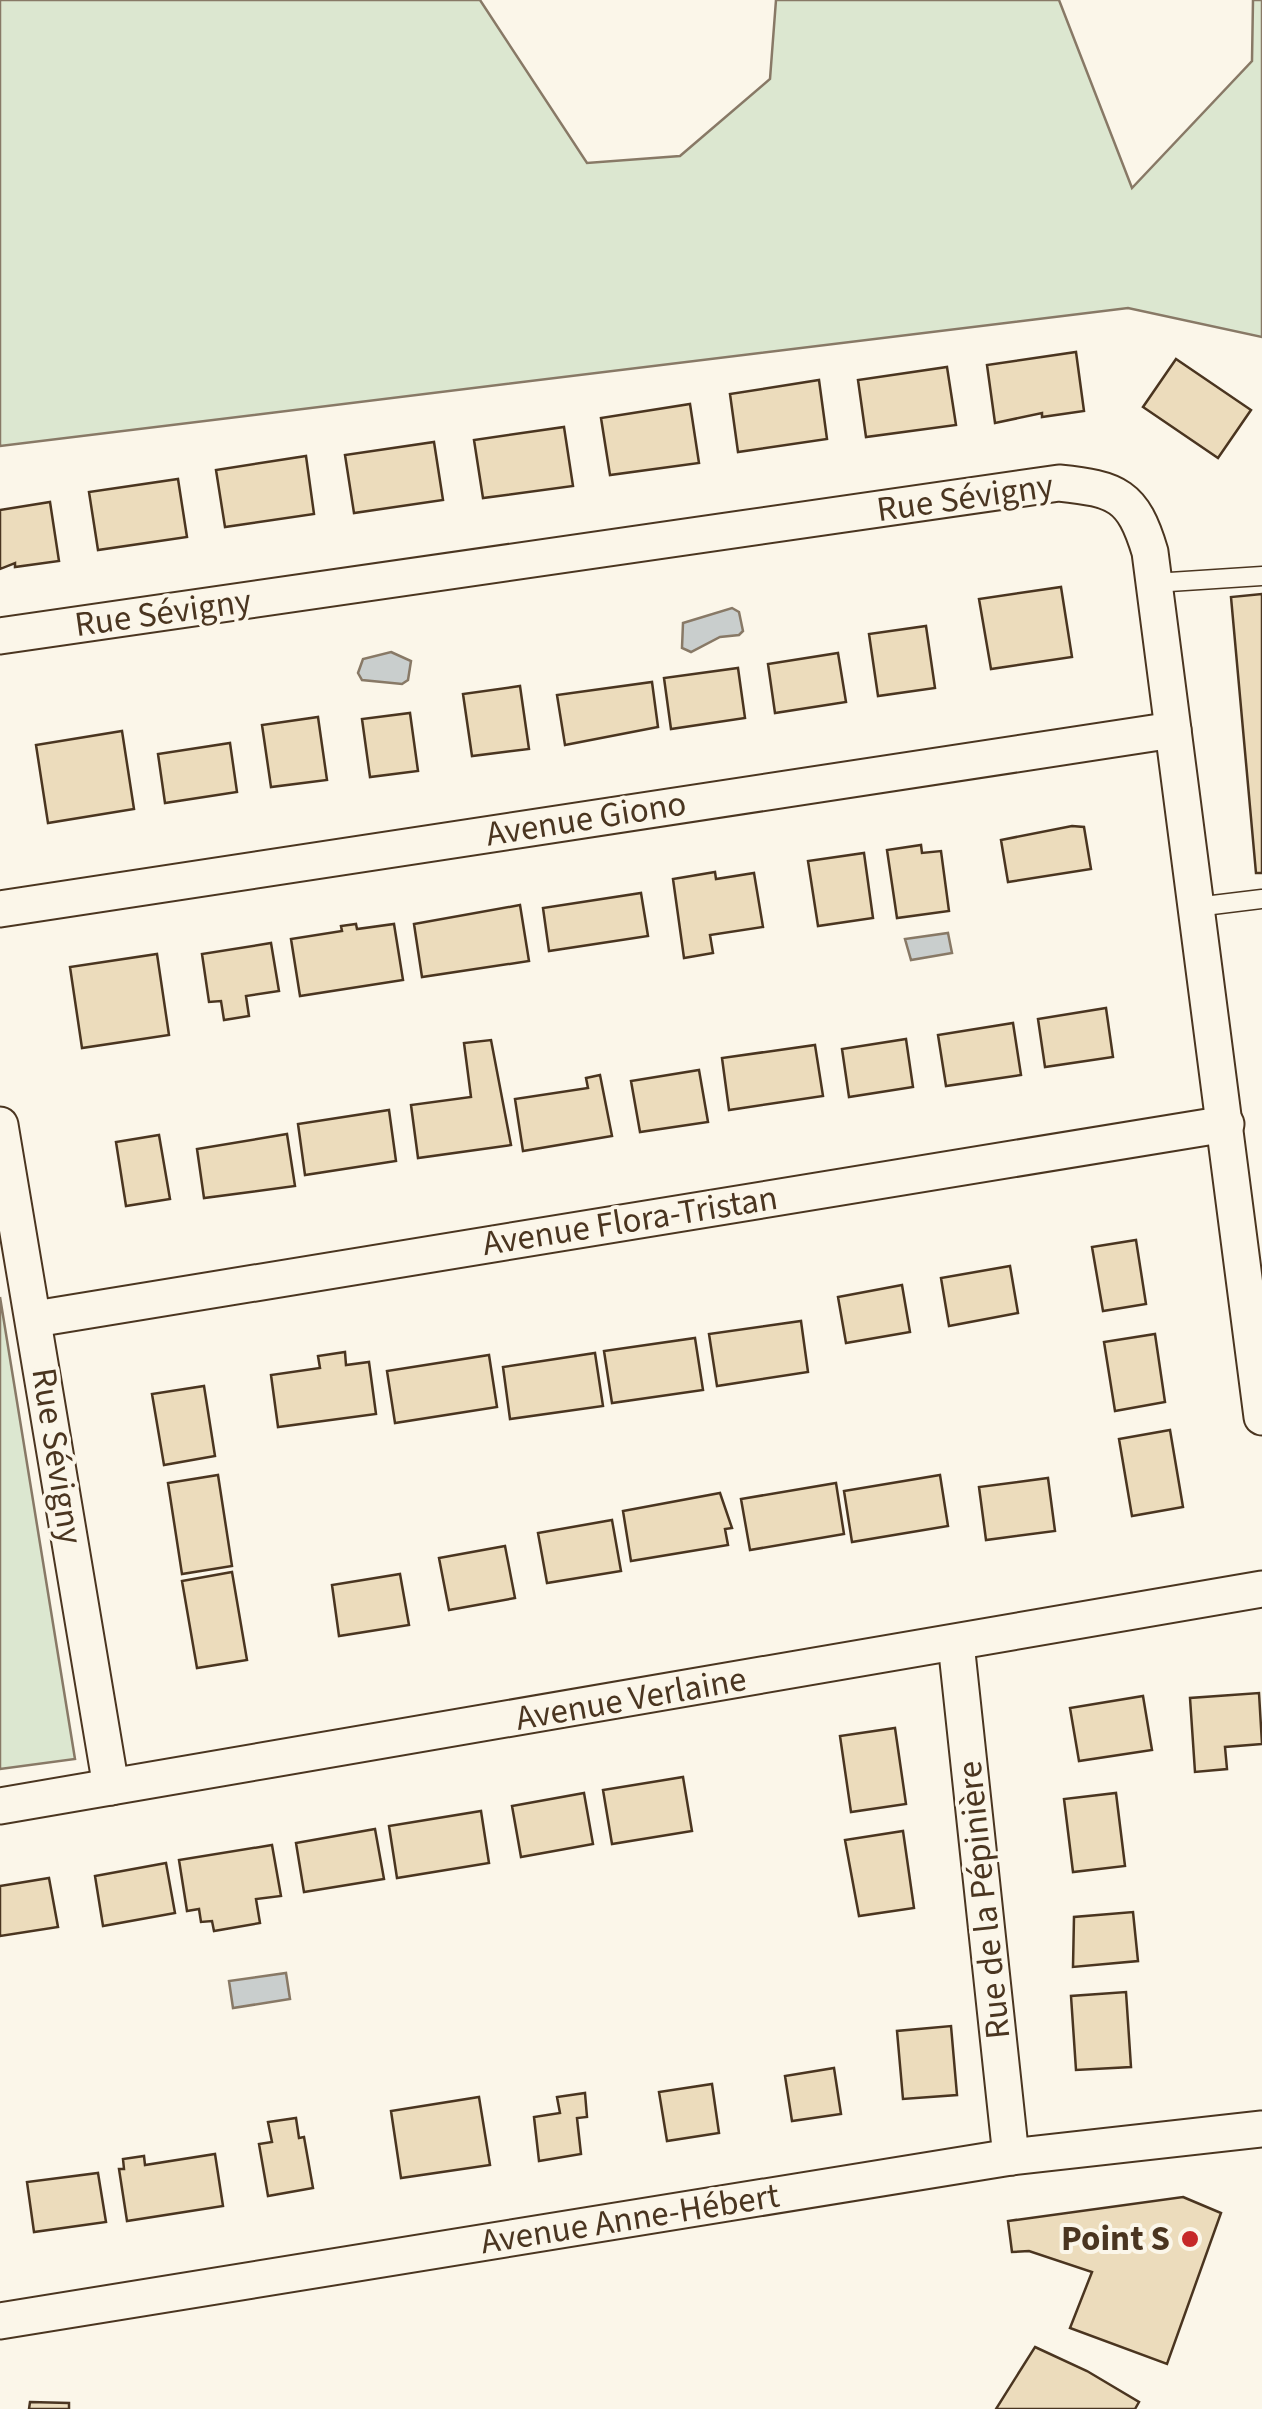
<svg xmlns="http://www.w3.org/2000/svg" width="1262" height="2409" viewBox="0 0 1262 2409" font-family="'Source Sans 3',sans-serif">
	<style>
		.green { fill: #dce7d0; stroke: #887966; stroke-width: 2.5 }
		.water { fill: #c9cecd; stroke: #887966; stroke-width: 2.5 }
		.building { fill: #ecdcbc; stroke: #4a3520; stroke-width: 2.5 }
		.lines { fill: none; stroke-linecap: round; stroke-linejoin: round }
		.lane-casing { stroke: #4a3520; stroke-width: 21 }
		.street-casing { stroke: #4a3520; stroke-width: 39 }
		.lane { stroke: #fbf6e9; stroke-width: 18 }
		.street { stroke: #fbf6e9; stroke-width: 35 }
		.poi-dot { fill: #c62828; stroke: #fbf6e9; stroke-width: 4 }
		.labels { text-anchor: middle; dominant-baseline: central; stroke-width: 8; stroke-linejoin: round; paint-order: stroke }
		.street-label { font-size: 35px; fill: #4a3520; stroke: #fbf6e9 }
		.poi-label { font-size: 35px; font-weight: bold; fill: #4a3520; stroke: #fbf6e9; text-anchor: end }
	</style>
	<rect width="100%" height="100%" fill="#fbf6e9"/>
	<g class="green">
		<path d="M 0,0 L 480,0 L 587,163 L 680,156 L 770,79 L 776,0 L 1059,0 L 1132,188 L 1252,61 L 1253,0 L 1262,0 L 1262,337 L 1128,308 L 0,446 Z"/>
		<path d="M 0,1297 L 75,1759 L 0,1769 Z"/>
	</g>
	<g class="water">
		<path d="M 732,608 L 739,612 L 743,631 L 739,635 L 720,637 L 691,652 L 682,648 L 683,623 Z"/>
		<path d="M 391,652 L 411,661 L 408,680 L 402,684 L 362,680 L 358,673 L 363,659 Z"/>
		<path d="M 948,933 L 952,953 L 911,960 L 905,939 Z"/>
		<path d="M 286,1973 L 290,1999 L 233,2008 L 229,1981 Z"/>
	</g>
	<g class="building">
		<path d="M 1076,352 L 1084,411 L 1042,417 L 1042,413 L 995,423 L 987,365 Z"/>
		<path d="M 1176,359 L 1251,410 L 1218,458 L 1143,407 Z"/>
		<path d="M 947,367 L 956,425 L 866,437 L 858,380 Z"/>
		<path d="M 819,380 L 827,439 L 738,452 L 730,394 Z"/>
		<path d="M 690,404 L 699,463 L 610,475 L 601,418 Z"/>
		<path d="M 564,427 L 573,486 L 483,498 L 474,440 Z"/>
		<path d="M 434,442 L 443,500 L 354,513 L 345,455 Z"/>
		<path d="M 306,456 L 314,514 L 225,527 L 216,470 Z"/>
		<path d="M 178,479 L 187,537 L 98,550 L 89,492 Z"/>
		<path d="M 50,502 L 59,561 L 15,567 L 15,563 L 0,569 L 0,510 Z"/>
		<path d="M 1061,587 L 1072,657 L 991,669 L 979,599 Z"/>
		<path d="M 1262,594 L 1262,873 L 1256,873 L 1231,597 Z"/>
		<path d="M 926,626 L 935,688 L 878,696 L 869,634 Z"/>
		<path d="M 838,653 L 846,702 L 775,713 L 768,664 Z"/>
		<path d="M 738,668 L 745,718 L 671,729 L 664,678 Z"/>
		<path d="M 652,682 L 658,727 L 565,745 L 557,695 Z"/>
		<path d="M 520,686 L 529,749 L 472,756 L 463,694 Z"/>
		<path d="M 410,713 L 418,771 L 370,777 L 362,719 Z"/>
		<path d="M 318,717 L 327,780 L 271,787 L 262,725 Z"/>
		<path d="M 122,731 L 134,809 L 48,823 L 36,745 Z"/>
		<path d="M 230,743 L 237,792 L 165,803 L 158,754 Z"/>
		<path d="M 1072,826 L 1084,827 L 1091,869 L 1008,882 L 1001,840 Z"/>
		<path d="M 921,845 L 922,853 L 941,851 L 949,911 L 897,918 L 887,850 Z"/>
		<path d="M 864,853 L 873,918 L 818,926 L 808,861 Z"/>
		<path d="M 715,872 L 716,879 L 754,873 L 763,927 L 710,935 L 713,953 L 684,958 L 673,879 Z"/>
		<path d="M 641,893 L 648,936 L 549,951 L 543,908 Z"/>
		<path d="M 520,905 L 529,961 L 422,977 L 414,924 Z"/>
		<path d="M 356,924 L 357,929 L 394,924 L 403,980 L 300,996 L 291,939 L 342,931 L 341,926 Z"/>
		<path d="M 271,943 L 279,991 L 246,996 L 249,1016 L 224,1020 L 221,1001 L 209,1002 L 202,954 Z"/>
		<path d="M 157,954 L 169,1035 L 82,1048 L 70,967 Z"/>
		<path d="M 1106,1008 L 1113,1057 L 1045,1067 L 1038,1019 Z"/>
		<path d="M 1013,1023 L 1021,1075 L 946,1086 L 938,1035 Z"/>
		<path d="M 906,1039 L 913,1087 L 849,1097 L 842,1049 Z"/>
		<path d="M 491,1040 L 511,1145 L 418,1158 L 411,1105 L 471,1097 L 464,1043 Z"/>
		<path d="M 815,1045 L 823,1096 L 729,1110 L 722,1058 Z"/>
		<path d="M 699,1070 L 708,1122 L 640,1132 L 631,1081 Z"/>
		<path d="M 600,1075 L 612,1136 L 523,1151 L 515,1099 L 588,1088 L 586,1078 Z"/>
		<path d="M 389,1110 L 396,1161 L 305,1175 L 298,1124 Z"/>
		<path d="M 287,1134 L 295,1186 L 204,1198 L 197,1149 Z"/>
		<path d="M 159,1135 L 170,1199 L 126,1206 L 116,1142 Z"/>
		<path d="M 1136,1240 L 1146,1304 L 1103,1311 L 1092,1247 Z"/>
		<path d="M 1010,1266 L 1018,1313 L 949,1326 L 941,1278 Z"/>
		<path d="M 902,1285 L 910,1332 L 846,1343 L 838,1297 Z"/>
		<path d="M 801,1321 L 808,1372 L 717,1386 L 709,1334 Z"/>
		<path d="M 1155,1334 L 1165,1402 L 1115,1411 L 1104,1342 Z"/>
		<path d="M 695,1338 L 703,1390 L 612,1403 L 604,1351 Z"/>
		<path d="M 345,1352 L 346,1365 L 369,1362 L 376,1414 L 278,1427 L 271,1375 L 320,1368 L 318,1356 Z"/>
		<path d="M 595,1353 L 603,1406 L 510,1419 L 503,1367 Z"/>
		<path d="M 489,1355 L 497,1407 L 395,1423 L 387,1371 Z"/>
		<path d="M 204,1386 L 215,1456 L 164,1465 L 152,1394 Z"/>
		<path d="M 1170,1430 L 1183,1507 L 1132,1516 L 1119,1439 Z"/>
		<path d="M 218,1475 L 232,1566 L 182,1574 L 168,1483 Z"/>
		<path d="M 940,1475 L 948,1526 L 852,1542 L 844,1491 Z"/>
		<path d="M 1048,1478 L 1055,1531 L 986,1540 L 979,1487 Z"/>
		<path d="M 836,1483 L 844,1534 L 750,1550 L 741,1499 Z"/>
		<path d="M 720,1493 L 732,1528 L 725,1529 L 728,1545 L 631,1561 L 623,1511 Z"/>
		<path d="M 612,1520 L 621,1571 L 547,1583 L 538,1533 Z"/>
		<path d="M 505,1546 L 515,1598 L 449,1610 L 439,1558 Z"/>
		<path d="M 232,1572 L 247,1660 L 197,1668 L 182,1581 Z"/>
		<path d="M 400,1574 L 409,1625 L 339,1636 L 332,1585 Z"/>
		<path d="M 1259,1693 L 1262,1744 L 1225,1747 L 1227,1769 L 1195,1772 L 1190,1698 Z"/>
		<path d="M 1143,1696 L 1152,1750 L 1079,1761 L 1070,1708 Z"/>
		<path d="M 895,1728 L 906,1804 L 851,1812 L 840,1736 Z"/>
		<path d="M 683,1777 L 692,1831 L 612,1844 L 603,1790 Z"/>
		<path d="M 584,1793 L 593,1844 L 521,1857 L 512,1806 Z"/>
		<path d="M 1116,1793 L 1125,1866 L 1073,1872 L 1064,1799 Z"/>
		<path d="M 481,1811 L 489,1863 L 397,1878 L 389,1826 Z"/>
		<path d="M 375,1829 L 384,1879 L 304,1892 L 296,1843 Z"/>
		<path d="M 903,1831 L 914,1908 L 859,1916 L 845,1840 Z"/>
		<path d="M 272,1845 L 281,1896 L 256,1899 L 260,1923 L 214,1931 L 212,1921 L 201,1922 L 199,1909 L 187,1911 L 179,1860 Z"/>
		<path d="M 166,1863 L 175,1913 L 103,1926 L 95,1876 Z"/>
		<path d="M 49,1878 L 58,1927 L 0,1936 L 0,1886 Z"/>
		<path d="M 1133,1912 L 1138,1961 L 1073,1967 L 1074,1917 Z"/>
		<path d="M 1126,1992 L 1131,2067 L 1076,2070 L 1071,1996 Z"/>
		<path d="M 951,2026 L 957,2095 L 903,2099 L 897,2031 Z"/>
		<path d="M 834,2068 L 841,2114 L 792,2121 L 785,2076 Z"/>
		<path d="M 712,2084 L 719,2133 L 667,2141 L 659,2092 Z"/>
		<path d="M 585,2093 L 587,2117 L 577,2118 L 581,2154 L 539,2161 L 534,2117 L 560,2113 L 557,2097 Z"/>
		<path d="M 479,2097 L 490,2165 L 401,2178 L 391,2111 Z"/>
		<path d="M 296,2118 L 299,2138 L 304,2137 L 313,2188 L 268,2196 L 259,2144 L 272,2142 L 268,2122 Z"/>
		<path d="M 215,2154 L 223,2206 L 127,2221 L 119,2169 L 124,2169 L 123,2159 L 144,2156 L 145,2165 Z"/>
		<path d="M 98,2173 L 106,2222 L 34,2232 L 27,2182 Z"/>
		<path d="M 1183,2197 L 1221,2213 L 1167,2364 L 1070,2328 L 1092,2272 L 1029,2251 L 1012,2252 L 1008,2221 Z"/>
		<path d="M 1035,2347 L 1087,2371 L 1139,2402 L 1135,2409 L 996,2409 Z"/>
		<path d="M 30,2402 L 69,2403 L 69,2409 L 29,2409 Z"/>
	</g>
	<g class="lines">
		<defs>
			<g id="lane">
				<path d="M 1154,583 L 1262,576"/>
				<path d="M 1196,907 L 1262,899"/>
			</g>
			<g id="street">
				<path d="M 0,636 L 1059,483 C 1117,489 1133,495 1150,552 L 1262,1417"/>
				<path d="M 0,909 L 1173,730"/>
				<path d="M 0,1125 L 111,1787"/>
				<path d="M 35,1319 L 1226,1124"/>
				<path d="M 956,1643 L 1011,2157"/>
				<path d="M 0,1806 L 1262,1589"/>
				<path d="M 0,2321 L 1011,2157 L 1262,2129"/>
			</g>
		</defs>
		<use href="#lane" class="lane-casing"/>
		<use href="#street" class="street-casing"/>
		<use href="#lane" class="lane"/>
		<use href="#street" class="street"/>
	</g>
	<circle class="poi-dot" cx="1190" cy="2239" r="10"/>
	<g class="labels">
		<g class="street-label">
			<text transform="translate(965 498) rotate(-8)">Rue Sévigny</text>
			<text transform="translate(163 613) rotate(-8)">Rue Sévigny</text>
			<text transform="translate(586 819) rotate(-9)">Avenue Giono</text>
			<text transform="translate(630 1221) rotate(-9)">Avenue Flora-Tristan</text>
			<text transform="translate(57 1456) rotate(81)">Rue Sévigny</text>
			<text transform="translate(631 1699) rotate(-10)">Avenue Verlaine</text>
			<text transform="translate(984 1900) rotate(-96)">Rue de la Pépinière</text>
			<text transform="translate(630 2219) rotate(-9)">Avenue Anne-Hébert</text>
		</g>
		<g class="poi-label">
			<text x="1170" y="2239">Point S</text>
		</g>
	</g>
</svg>
